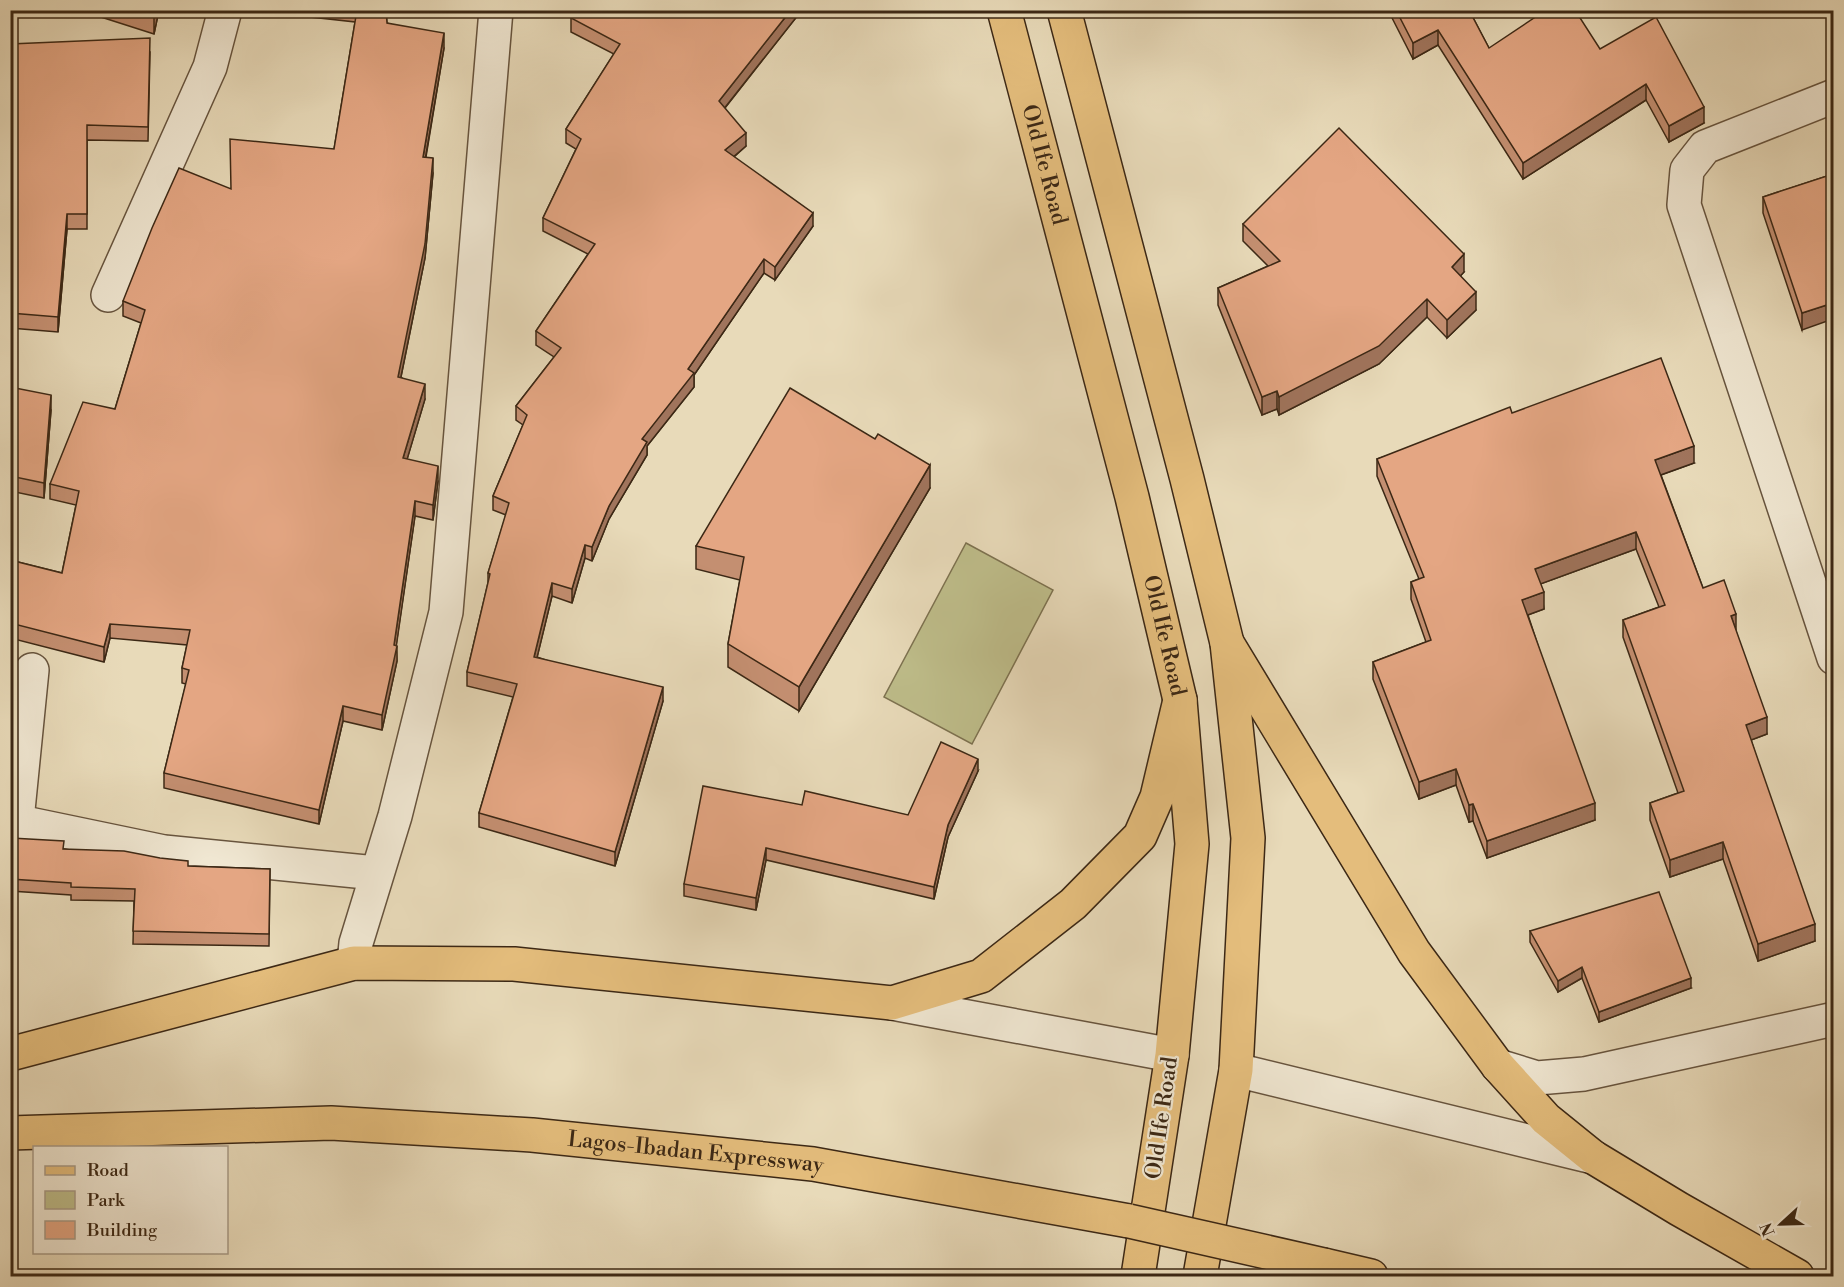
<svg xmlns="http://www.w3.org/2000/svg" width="1844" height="1287" viewBox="0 0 1844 1287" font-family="'Libre Bodoni',serif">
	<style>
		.green { fill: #bebd8a; stroke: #7d7250; stroke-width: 1.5 }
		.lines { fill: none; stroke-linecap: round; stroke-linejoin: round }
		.minor-casing { stroke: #67543e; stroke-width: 36 }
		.major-casing { stroke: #3c2815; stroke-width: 36 }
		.highway-casing { stroke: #3c2815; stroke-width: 36 }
		.minor { stroke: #f0e7d2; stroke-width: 33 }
		.major { stroke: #e4bd7c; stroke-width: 33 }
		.highway { stroke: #e4bd7c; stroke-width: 33 }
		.highway-bridge-casing { stroke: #3c2815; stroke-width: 36; stroke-linecap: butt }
		.highway-bridge { stroke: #e4bd7c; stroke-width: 33 }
		.wall { fill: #c48f71; stroke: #3c2815; stroke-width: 1.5 }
		.shaded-wall { fill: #a0745c; stroke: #3c2815; stroke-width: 1.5 }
		.building { fill: #e4a683; stroke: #3c2815; stroke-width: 1.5 }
		.labels { text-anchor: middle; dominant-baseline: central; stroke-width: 4.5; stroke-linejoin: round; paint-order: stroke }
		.street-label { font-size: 22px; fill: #3c2815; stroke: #f0e7d2 }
	</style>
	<rect width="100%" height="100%" fill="#e8dab9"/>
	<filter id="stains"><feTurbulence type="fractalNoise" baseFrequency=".00333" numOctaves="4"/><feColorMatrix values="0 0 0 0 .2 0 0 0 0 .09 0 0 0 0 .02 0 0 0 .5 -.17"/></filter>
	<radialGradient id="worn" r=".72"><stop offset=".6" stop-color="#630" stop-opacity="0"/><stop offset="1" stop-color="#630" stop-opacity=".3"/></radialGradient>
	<path class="green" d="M 966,543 L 1053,590 L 972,744 L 884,697 Z"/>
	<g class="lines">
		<defs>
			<g id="minor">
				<path d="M 1834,96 L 1705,147 L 1687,170 L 1684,205 L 1834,658"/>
				<path d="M 108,295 L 210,67 L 225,10"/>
				<path d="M 10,820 L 164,852 L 376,873"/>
				<path d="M 17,820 L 32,670"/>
				<path d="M 354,963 L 356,943 L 395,816 L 446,612 L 496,10"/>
				<path d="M 892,1003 L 1172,1055"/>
				<path d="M 1498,1066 L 1537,1078 L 1584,1074 L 1834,1019"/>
				<path d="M 1236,1070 L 1593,1157"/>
			</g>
			<g id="major">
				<path id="s1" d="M 1004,10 L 1132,497 L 1180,700 L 1192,844 L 1172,1055 L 1138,1276"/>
				<path d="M 1064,10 L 1187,479 L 1227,643 L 1248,838 L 1236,1070 L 1200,1276"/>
			</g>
			<g id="highway">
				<path d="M 1227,643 L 1414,952 L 1498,1066 L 1546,1119 L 1593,1157 L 1679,1209 L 1797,1276"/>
				<path d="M 10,1054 L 354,963 L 514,964 L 892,1003 L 981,976 L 1073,904 L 1140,836 L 1157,797 L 1180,700"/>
				<path id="s2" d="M 10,1133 L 331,1123 L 532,1135 L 813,1164 L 1129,1221"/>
				<path d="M 1324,1265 L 1371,1276"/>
			</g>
		</defs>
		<use href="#minor" class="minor-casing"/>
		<use href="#major" class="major-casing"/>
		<use href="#highway" class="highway-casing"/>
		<use href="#minor" class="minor"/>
		<use href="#major" class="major"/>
		<use href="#highway" class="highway"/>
		<defs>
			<path id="highway-bridge" d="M 1129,1221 L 1324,1265"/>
		</defs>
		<use href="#highway-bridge" class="highway-bridge-casing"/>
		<use href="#highway-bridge" class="highway-bridge"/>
	</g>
	<g class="wall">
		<path d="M 79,10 L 159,10 L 154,34 Z"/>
		<path d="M 265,10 L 386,10 L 387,23 L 444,48 L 426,157 L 433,173 L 425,258 L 401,377 L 425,399 L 407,459 L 438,481 L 433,520 L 415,516 L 396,646 L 397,661 L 382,730 L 343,721 L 319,824 L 164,788 L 164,773 L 186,684 L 182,683 L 182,668 L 187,645 L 110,638 L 104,662 L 10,638 L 10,560 L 62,573 L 76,505 L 50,499 L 50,484 L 115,409 L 141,323 L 123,316 L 123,301 L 231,189 L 334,149 L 355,22 L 265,12 Z"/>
		<path d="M 575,10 L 802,10 L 725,108 L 746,146 L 734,157 L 813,226 L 775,280 L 764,273 L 694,375 L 694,387 L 647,446 L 647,455 L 609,519 L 592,561 L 585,558 L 572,603 L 552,596 L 537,657 L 663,701 L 615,866 L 479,827 L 479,813 L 513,697 L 467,686 L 467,672 L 488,583 L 488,573 L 506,515 L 493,510 L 493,496 L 523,425 L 516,420 L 516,406 L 554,357 L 536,345 L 536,331 L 588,254 L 543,231 L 543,218 L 576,149 L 566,143 L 566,129 L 614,54 L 571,32 L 571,18 Z"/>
		<path d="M 1388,10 L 1469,10 L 1489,48 L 1600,49 L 1704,123 L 1669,142 L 1646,100 L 1523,179 L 1438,45 L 1413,59 Z"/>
		<path d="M 10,44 L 150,52 L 148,141 L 87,140 L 87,229 L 67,229 L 58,332 L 10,328 Z"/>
		<path d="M 1833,125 L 1833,163 L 1827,144 L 1827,128 Z"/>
		<path d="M 1833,174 L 1802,330 L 1763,213 L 1763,197 Z"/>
		<path d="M 1243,224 L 1464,272 L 1460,276 L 1476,310 L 1447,338 L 1427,317 L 1379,364 L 1279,415 L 1277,409 L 1262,415 L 1218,305 L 1218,288 L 1268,266 L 1243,241 Z"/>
		<path d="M 10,387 L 51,410 L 44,498 L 10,491 Z"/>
		<path d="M 1512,413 L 1694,463 L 1661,475 L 1703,588 L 1736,631 L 1767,734 L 1751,740 L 1815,941 L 1758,961 L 1723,859 L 1670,877 L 1650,820 L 1650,803 L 1678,793 L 1623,637 L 1623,620 L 1659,607 L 1636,549 L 1540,584 L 1544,609 L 1528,615 L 1595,820 L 1487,858 L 1473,821 L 1469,822 L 1456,785 L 1419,799 L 1373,679 L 1373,662 L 1426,642 L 1411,599 L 1411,582 L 1419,579 L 1377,476 L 1377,459 Z"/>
		<path d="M 875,439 L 930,488 L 799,711 L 728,667 L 728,644 L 740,580 L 696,569 L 696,546 Z"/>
		<path d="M 978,771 L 948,837 L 934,899 L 766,860 L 756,910 L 684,896 L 684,884 L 802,805 L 908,815 Z"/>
		<path d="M 11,848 L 64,849 L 188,866 L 270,869 L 269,946 L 133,944 L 134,901 L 71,900 L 71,895 L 10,891 Z"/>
		<path d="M 1530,931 L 1691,988 L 1599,1022 L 1582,978 L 1558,992 L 1530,942 Z"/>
	</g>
	<g class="shaded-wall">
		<path d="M 156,10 L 159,10 L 154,34 L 154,17 Z"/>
		<path d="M 791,10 L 802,10 L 719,115 L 719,101 Z"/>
		<path d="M 1438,30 L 1438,45 L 1413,59 L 1413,43 Z"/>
		<path d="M 444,33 L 444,48 L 423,172 L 423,157 Z"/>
		<path d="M 1646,84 L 1646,100 L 1523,179 L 1523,163 Z"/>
		<path d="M 1704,107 L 1704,123 L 1669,142 L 1669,126 Z"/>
		<path d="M 746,133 L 746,146 L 725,164 L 725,150 Z"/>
		<path d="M 433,158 L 433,173 L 425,258 L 398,391 L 398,377 Z"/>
		<path d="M 813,213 L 813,226 L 775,280 L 775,267 Z"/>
		<path d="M 67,214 L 67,229 L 58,332 L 58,317 Z"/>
		<path d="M 1464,254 L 1464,272 L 1452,285 L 1452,267 Z"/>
		<path d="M 764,259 L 764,273 L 694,375 L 694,387 L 647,446 L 647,455 L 609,519 L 592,561 L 592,547 L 609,506 L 642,439 L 688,369 Z"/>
		<path d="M 1476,292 L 1476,310 L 1447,338 L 1447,320 Z"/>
		<path d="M 1427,299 L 1427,317 L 1379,364 L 1279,415 L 1279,397 Z"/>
		<path d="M 1833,303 L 1833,319 L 1802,330 L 1802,313 Z"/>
		<path d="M 425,384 L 425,399 L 403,473 L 403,458 Z"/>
		<path d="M 1277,391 L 1277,409 L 1262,415 L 1262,397 Z"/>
		<path d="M 51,395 L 51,410 L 44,498 L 44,483 Z"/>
		<path d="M 1694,446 L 1694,463 L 1655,477 L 1655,460 Z"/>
		<path d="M 930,465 L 930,488 L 799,711 L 799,687 Z"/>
		<path d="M 438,466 L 438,481 L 433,520 L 433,505 Z"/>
		<path d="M 415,501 L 415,516 L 395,655 L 397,646 L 397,661 L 382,730 L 382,715 L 394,645 Z"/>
		<path d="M 1636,532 L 1636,549 L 1535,586 L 1535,569 Z"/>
		<path d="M 585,545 L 585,558 L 572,603 L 572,589 Z"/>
		<path d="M 552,583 L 552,596 L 534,670 L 534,657 Z"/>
		<path d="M 1544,592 L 1544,609 L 1522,617 L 1522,600 Z"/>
		<path d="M 1736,614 L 1736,631 L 1731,616 Z"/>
		<path d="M 110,624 L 110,638 L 104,662 L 104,647 Z"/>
		<path d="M 663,687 L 663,701 L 615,866 L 615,852 Z"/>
		<path d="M 343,706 L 343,721 L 319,824 L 319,810 Z"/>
		<path d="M 1767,717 L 1767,734 L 1746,742 L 1746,725 Z"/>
		<path d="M 978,759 L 978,771 L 948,837 L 934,899 L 934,887 L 948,825 Z"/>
		<path d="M 1456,769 L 1456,785 L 1419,799 L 1419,782 Z"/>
		<path d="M 1595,803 L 1595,820 L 1487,858 L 1487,841 Z"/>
		<path d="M 1473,804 L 1473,821 L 1469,822 L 1469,805 Z"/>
		<path d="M 1723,842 L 1723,859 L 1670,877 L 1670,860 Z"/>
		<path d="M 766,848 L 766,860 L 756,910 L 756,898 Z"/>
		<path d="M 1815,924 L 1815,941 L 1758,961 L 1758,944 Z"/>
		<path d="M 1582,967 L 1582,978 L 1558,992 L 1558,981 Z"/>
		<path d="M 1691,978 L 1691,988 L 1599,1022 L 1599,1012 Z"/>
	</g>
	<g class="building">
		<path d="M 133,10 L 156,10 L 154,17 Z"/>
		<path d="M 357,10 L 386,10 L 387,23 L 444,33 L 423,157 L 433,158 L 425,244 L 398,377 L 425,384 L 403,458 L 438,466 L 433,505 L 415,501 L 394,645 L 397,646 L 382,715 L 343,706 L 319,810 L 164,773 L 189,670 L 182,668 L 190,630 L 110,624 L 104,647 L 10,623 L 10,560 L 62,573 L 79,491 L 50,484 L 83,402 L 115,409 L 145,310 L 123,301 L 152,228 L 179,168 L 231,189 L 230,139 L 334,149 Z"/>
		<path d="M 575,10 L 791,10 L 719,101 L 746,133 L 725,150 L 813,213 L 775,267 L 764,259 L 688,369 L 694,373 L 642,439 L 647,442 L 609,506 L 592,547 L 585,545 L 572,589 L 552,583 L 534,657 L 663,687 L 615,852 L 479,813 L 517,684 L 467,672 L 490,574 L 488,573 L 509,503 L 493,496 L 527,415 L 516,406 L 561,348 L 536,331 L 595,244 L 543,218 L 581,139 L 566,129 L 620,44 L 571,18 Z"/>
		<path d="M 1396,10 L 1469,10 L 1489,48 L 1546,10 L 1575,10 L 1600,49 L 1656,17 L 1704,107 L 1669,126 L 1646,84 L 1523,163 L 1438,30 L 1413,43 Z"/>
		<path d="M 150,38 L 148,127 L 87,125 L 87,214 L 67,214 L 58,317 L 10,313 L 10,44 Z"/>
		<path d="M 1833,125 L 1833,147 L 1827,128 Z"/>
		<path d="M 1339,128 L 1464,254 L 1452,267 L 1476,292 L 1447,320 L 1427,299 L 1379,346 L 1279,397 L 1277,391 L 1262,397 L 1218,288 L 1280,261 L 1243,224 Z"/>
		<path d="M 1833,174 L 1833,303 L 1802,313 L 1763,197 Z"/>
		<path d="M 1661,358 L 1694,446 L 1655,460 L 1703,588 L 1724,580 L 1736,614 L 1731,616 L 1767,717 L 1746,725 L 1815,924 L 1758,944 L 1723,842 L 1670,860 L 1650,803 L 1684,791 L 1623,620 L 1665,605 L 1636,532 L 1535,569 L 1544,592 L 1522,600 L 1595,803 L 1487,841 L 1473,804 L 1469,805 L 1456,769 L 1419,782 L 1373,662 L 1431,640 L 1411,582 L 1424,577 L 1377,459 L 1510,407 L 1512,413 Z"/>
		<path d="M 10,387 L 51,395 L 44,483 L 10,476 Z"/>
		<path d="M 790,388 L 875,439 L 878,434 L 930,465 L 799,687 L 728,644 L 744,557 L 696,546 Z"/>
		<path d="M 941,742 L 978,759 L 948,825 L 934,887 L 766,848 L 756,898 L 684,884 L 703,786 L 802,805 L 805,791 L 908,815 Z"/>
		<path d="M 11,838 L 64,841 L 63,849 L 124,851 L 160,858 L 188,861 L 188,866 L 270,869 L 269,934 L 133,931 L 135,889 L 71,887 L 71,883 L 10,879 Z"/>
		<path d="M 1659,892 L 1691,978 L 1599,1012 L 1582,967 L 1558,981 L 1530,931 Z"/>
	</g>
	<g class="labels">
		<g class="street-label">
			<text stroke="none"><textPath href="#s1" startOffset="160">Old Ife Road</textPath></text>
			<text stroke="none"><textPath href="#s1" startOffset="646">Old Ife Road</textPath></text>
			<text transform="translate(1162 1118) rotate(-82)">Old Ife Road</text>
			<text stroke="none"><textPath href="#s2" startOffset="687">Lagos-Ibadan Expressway</textPath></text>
		</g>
	</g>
	<rect width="1844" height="1287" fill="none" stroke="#e8dab9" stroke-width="36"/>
	<rect x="12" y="12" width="1820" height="1263" fill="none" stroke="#3c2815" stroke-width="3"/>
	<rect x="18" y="18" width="1808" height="1251" fill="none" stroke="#3c2815" stroke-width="1.5"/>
	<rect x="33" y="1146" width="195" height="108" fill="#f0e7d2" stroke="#a89b86" stroke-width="1.5"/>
	<rect x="45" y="1166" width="30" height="9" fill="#e4bd7c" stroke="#a89b86" stroke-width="1.5"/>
	<text x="87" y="1176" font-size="18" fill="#3c2815">Road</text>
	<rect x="45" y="1191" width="30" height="18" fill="#bebd8a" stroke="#a89b86" stroke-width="1.5"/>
	<text x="87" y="1206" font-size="18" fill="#3c2815">Park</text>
	<rect x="45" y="1221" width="30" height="18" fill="#e4a683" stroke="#a89b86" stroke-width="1.5"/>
	<text x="87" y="1236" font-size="18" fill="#3c2815">Building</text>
	<g transform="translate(1781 1224) rotate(248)" stroke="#f0e7d2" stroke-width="4.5" paint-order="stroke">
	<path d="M0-4.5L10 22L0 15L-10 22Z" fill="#3c2815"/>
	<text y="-9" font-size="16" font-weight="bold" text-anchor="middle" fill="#3c2815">N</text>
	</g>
	<rect width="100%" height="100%" filter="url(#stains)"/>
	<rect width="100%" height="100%" fill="url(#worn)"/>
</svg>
